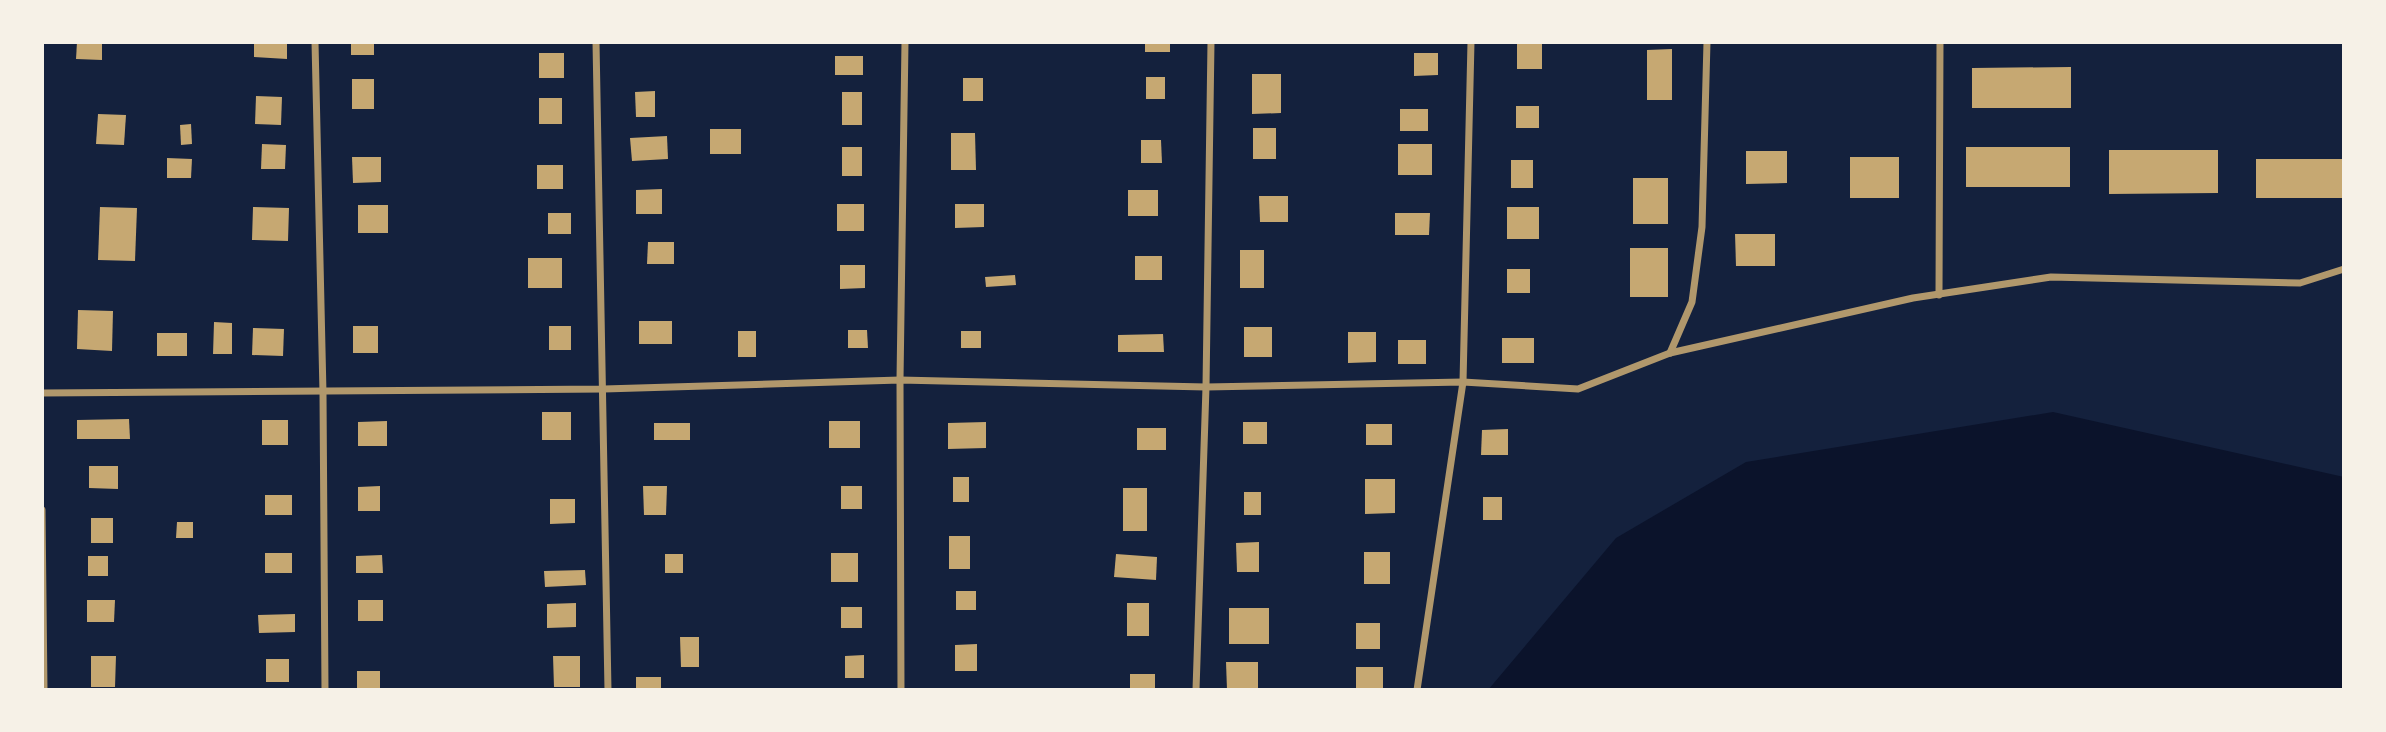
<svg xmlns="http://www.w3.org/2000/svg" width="2386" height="732" viewBox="0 0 2386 732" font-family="'Golos Text',sans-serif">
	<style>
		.water { fill: #0b132b }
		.building { fill: #c6a872 }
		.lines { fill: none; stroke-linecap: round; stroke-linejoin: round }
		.minor { stroke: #b1986c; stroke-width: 7 }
	</style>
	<rect width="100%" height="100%" fill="#14213d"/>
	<path class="water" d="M 2053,412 L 2344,477 L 2344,690 L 1488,690 L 1616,538 L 1746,462 Z"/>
	<g class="building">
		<path d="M 77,42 L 102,42 L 102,60 L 76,59 Z"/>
		<path d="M 254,42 L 287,42 L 287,59 L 254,57 Z"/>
		<rect x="351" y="42" width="23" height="13"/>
		<rect x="1145" y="42" width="25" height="10"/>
		<rect x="1517" y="42" width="25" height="27"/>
		<path d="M 1672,49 L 1672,100 L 1647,100 L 1647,50 Z"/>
		<rect x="539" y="53" width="25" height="25"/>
		<path d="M 1414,53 L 1438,53 L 1438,75 L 1414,76 Z"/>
		<rect x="835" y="56" width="28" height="19"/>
		<path d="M 2071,67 L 2071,108 L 1972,108 L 1972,68 Z"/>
		<path d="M 1252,74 L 1281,74 L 1281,113 L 1252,114 Z"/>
		<rect x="1146" y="77" width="19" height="22"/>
		<rect x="963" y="78" width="20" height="23"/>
		<rect x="352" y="79" width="22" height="30"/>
		<path d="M 655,91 L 655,117 L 636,117 L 635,92 Z"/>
		<rect x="842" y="92" width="20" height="33"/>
		<path d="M 256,96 L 282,97 L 281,125 L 255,124 Z"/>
		<rect x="539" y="98" width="23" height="26"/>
		<rect x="1516" y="106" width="23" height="22"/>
		<rect x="1400" y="109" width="28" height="22"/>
		<path d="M 98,114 L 126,115 L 124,145 L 96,144 Z"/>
		<path d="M 191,124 L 192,144 L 181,145 L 180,125 Z"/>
		<rect x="1253" y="128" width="23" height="31"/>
		<rect x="710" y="129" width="31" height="25"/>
		<path d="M 951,133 L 975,133 L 976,170 L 951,170 Z"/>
		<path d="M 667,136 L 668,159 L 632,161 L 630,138 Z"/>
		<path d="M 1141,140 L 1161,140 L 1162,163 L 1141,163 Z"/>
		<path d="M 262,144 L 286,145 L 285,169 L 261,169 Z"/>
		<rect x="1398" y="144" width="34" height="31"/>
		<rect x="842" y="147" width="20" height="29"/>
		<rect x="1966" y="147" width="104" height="40"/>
		<path d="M 2109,150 L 2218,150 L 2218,193 L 2109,194 Z"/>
		<path d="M 1746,151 L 1787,151 L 1787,183 L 1746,184 Z"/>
		<path d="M 352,157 L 381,157 L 381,182 L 353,183 Z"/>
		<rect x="1850" y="157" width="49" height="41"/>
		<path d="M 167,158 L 192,159 L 191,178 L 167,178 Z"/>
		<rect x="2256" y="159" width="88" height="39"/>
		<rect x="1511" y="160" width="22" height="28"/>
		<rect x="537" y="165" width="26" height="24"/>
		<rect x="1633" y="178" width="35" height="46"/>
		<path d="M 662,189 L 662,214 L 636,214 L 636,190 Z"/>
		<rect x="1128" y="190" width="30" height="26"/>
		<path d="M 1259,196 L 1288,196 L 1288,222 L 1260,222 Z"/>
		<rect x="837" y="204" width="27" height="27"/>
		<path d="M 955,204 L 984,204 L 984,227 L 955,228 Z"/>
		<rect x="358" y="205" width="30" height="28"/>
		<path d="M 100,207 L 137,208 L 135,261 L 98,260 Z"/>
		<path d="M 253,207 L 289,208 L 288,241 L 252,240 Z"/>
		<rect x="1507" y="207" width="32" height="32"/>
		<rect x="548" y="213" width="23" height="21"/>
		<path d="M 1395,213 L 1430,213 L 1429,235 L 1395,235 Z"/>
		<path d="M 1735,234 L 1775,234 L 1775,266 L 1736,266 Z"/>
		<path d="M 648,242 L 674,242 L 674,264 L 647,264 Z"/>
		<rect x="1630" y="248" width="38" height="49"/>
		<rect x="1240" y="250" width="24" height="38"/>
		<rect x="1135" y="256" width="27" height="24"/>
		<rect x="528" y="258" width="34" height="30"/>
		<path d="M 840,265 L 865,265 L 865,288 L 840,289 Z"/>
		<rect x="1507" y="269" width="23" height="24"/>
		<path d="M 1015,275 L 1016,285 L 986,287 L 985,277 Z"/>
		<path d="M 78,310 L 113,311 L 112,351 L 77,349 Z"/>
		<rect x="639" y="321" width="33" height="23"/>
		<path d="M 214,322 L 232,323 L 232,354 L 213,354 Z"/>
		<rect x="353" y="326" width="25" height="27"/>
		<rect x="549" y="326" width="22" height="24"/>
		<rect x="1244" y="327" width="28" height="30"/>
		<path d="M 253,328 L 284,329 L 283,356 L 252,355 Z"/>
		<path d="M 848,330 L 867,330 L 868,348 L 848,348 Z"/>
		<rect x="738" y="331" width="18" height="26"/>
		<rect x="961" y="331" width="20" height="17"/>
		<path d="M 1348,332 L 1376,332 L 1376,362 L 1348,363 Z"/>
		<rect x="157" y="333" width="30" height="23"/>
		<path d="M 1163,334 L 1164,352 L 1118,352 L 1118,335 Z"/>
		<rect x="1502" y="338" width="32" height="25"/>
		<rect x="1398" y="340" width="28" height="24"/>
		<rect x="542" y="412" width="29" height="28"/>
		<path d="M 129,419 L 130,439 L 77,439 L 77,420 Z"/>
		<rect x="262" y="420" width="26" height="25"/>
		<path d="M 387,421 L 387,446 L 358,446 L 358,422 Z"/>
		<rect x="829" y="421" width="31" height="27"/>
		<path d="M 986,422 L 986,448 L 948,449 L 948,423 Z"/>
		<rect x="1243" y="422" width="24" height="22"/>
		<rect x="654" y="423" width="36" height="17"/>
		<rect x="1366" y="424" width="26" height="21"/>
		<rect x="1137" y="428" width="29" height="22"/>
		<path d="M 1508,429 L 1508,455 L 1481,455 L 1482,430 Z"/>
		<path d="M 89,466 L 118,466 L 118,489 L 89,488 Z"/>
		<rect x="953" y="477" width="16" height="25"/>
		<path d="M 1365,479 L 1395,479 L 1395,513 L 1365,514 Z"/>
		<path d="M 380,486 L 380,511 L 358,511 L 358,487 Z"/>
		<path d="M 643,486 L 667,486 L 666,515 L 644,515 Z"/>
		<rect x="841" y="486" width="21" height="23"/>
		<rect x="1123" y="488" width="24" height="43"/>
		<rect x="1244" y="492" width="17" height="23"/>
		<rect x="265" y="495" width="27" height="20"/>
		<rect x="1483" y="497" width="19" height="23"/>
		<path d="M 550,499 L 575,499 L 575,523 L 550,524 Z"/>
		<rect x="91" y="518" width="22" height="25"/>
		<path d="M 177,522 L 193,522 L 193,538 L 176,538 Z"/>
		<rect x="949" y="536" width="21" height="33"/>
		<path d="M 1259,542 L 1259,572 L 1237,572 L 1236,543 Z"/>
		<rect x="1364" y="552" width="26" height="32"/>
		<rect x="265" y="553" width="27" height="20"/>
		<rect x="831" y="553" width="27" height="29"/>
		<rect x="665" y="554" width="18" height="19"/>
		<path d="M 1116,554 L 1157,557 L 1156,580 L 1114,577 Z"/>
		<path d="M 382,555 L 383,573 L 356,573 L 356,556 Z"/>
		<rect x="88" y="556" width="20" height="20"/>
		<path d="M 585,570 L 586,585 L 545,587 L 544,571 Z"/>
		<rect x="956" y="591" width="20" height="19"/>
		<path d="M 87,600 L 115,600 L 114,622 L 87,622 Z"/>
		<rect x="358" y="600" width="25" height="21"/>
		<path d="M 576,603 L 576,627 L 547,628 L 547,604 Z"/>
		<rect x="1127" y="603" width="22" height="33"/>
		<rect x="841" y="607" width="21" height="21"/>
		<rect x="1229" y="608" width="40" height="36"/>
		<path d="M 295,614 L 295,632 L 259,633 L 258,615 Z"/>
		<rect x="1356" y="623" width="24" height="26"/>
		<path d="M 680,637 L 699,637 L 699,667 L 681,667 Z"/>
		<path d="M 977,644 L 977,671 L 955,671 L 955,645 Z"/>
		<path d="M 864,655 L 864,678 L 845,678 L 845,656 Z"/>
		<path d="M 91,656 L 116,656 L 115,687 L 91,687 Z"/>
		<path d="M 553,656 L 580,656 L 580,687 L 554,687 Z"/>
		<rect x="266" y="659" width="23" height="23"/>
		<path d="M 1226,662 L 1258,662 L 1258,690 L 1227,690 Z"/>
		<rect x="1356" y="667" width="27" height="23"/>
		<rect x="357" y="671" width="23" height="19"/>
		<rect x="1130" y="674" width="25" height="16"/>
		<rect x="636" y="677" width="25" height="13"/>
	</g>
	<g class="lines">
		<g class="minor">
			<path d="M 315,42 L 323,393 L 325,690"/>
			<path d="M 596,42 L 608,690"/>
			<path d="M 1939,295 L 1940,42"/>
			<path d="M 1670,353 L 1692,302 L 1702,227 L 1707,42"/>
			<path d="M 42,393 L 604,389 L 900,380 L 1206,387 L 1463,382 L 1578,389 L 1670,353 L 1913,298 L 2051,277 L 2300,283 L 2344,269"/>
			<path d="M 42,510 L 44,690"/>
			<path d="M 901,690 L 900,380 L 905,42"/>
			<path d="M 1196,690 L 1206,387 L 1211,42"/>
			<path d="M 1417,690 L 1463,382 L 1471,42"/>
		</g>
	</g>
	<rect width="2386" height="732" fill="none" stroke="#f6f1e7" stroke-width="88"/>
</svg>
